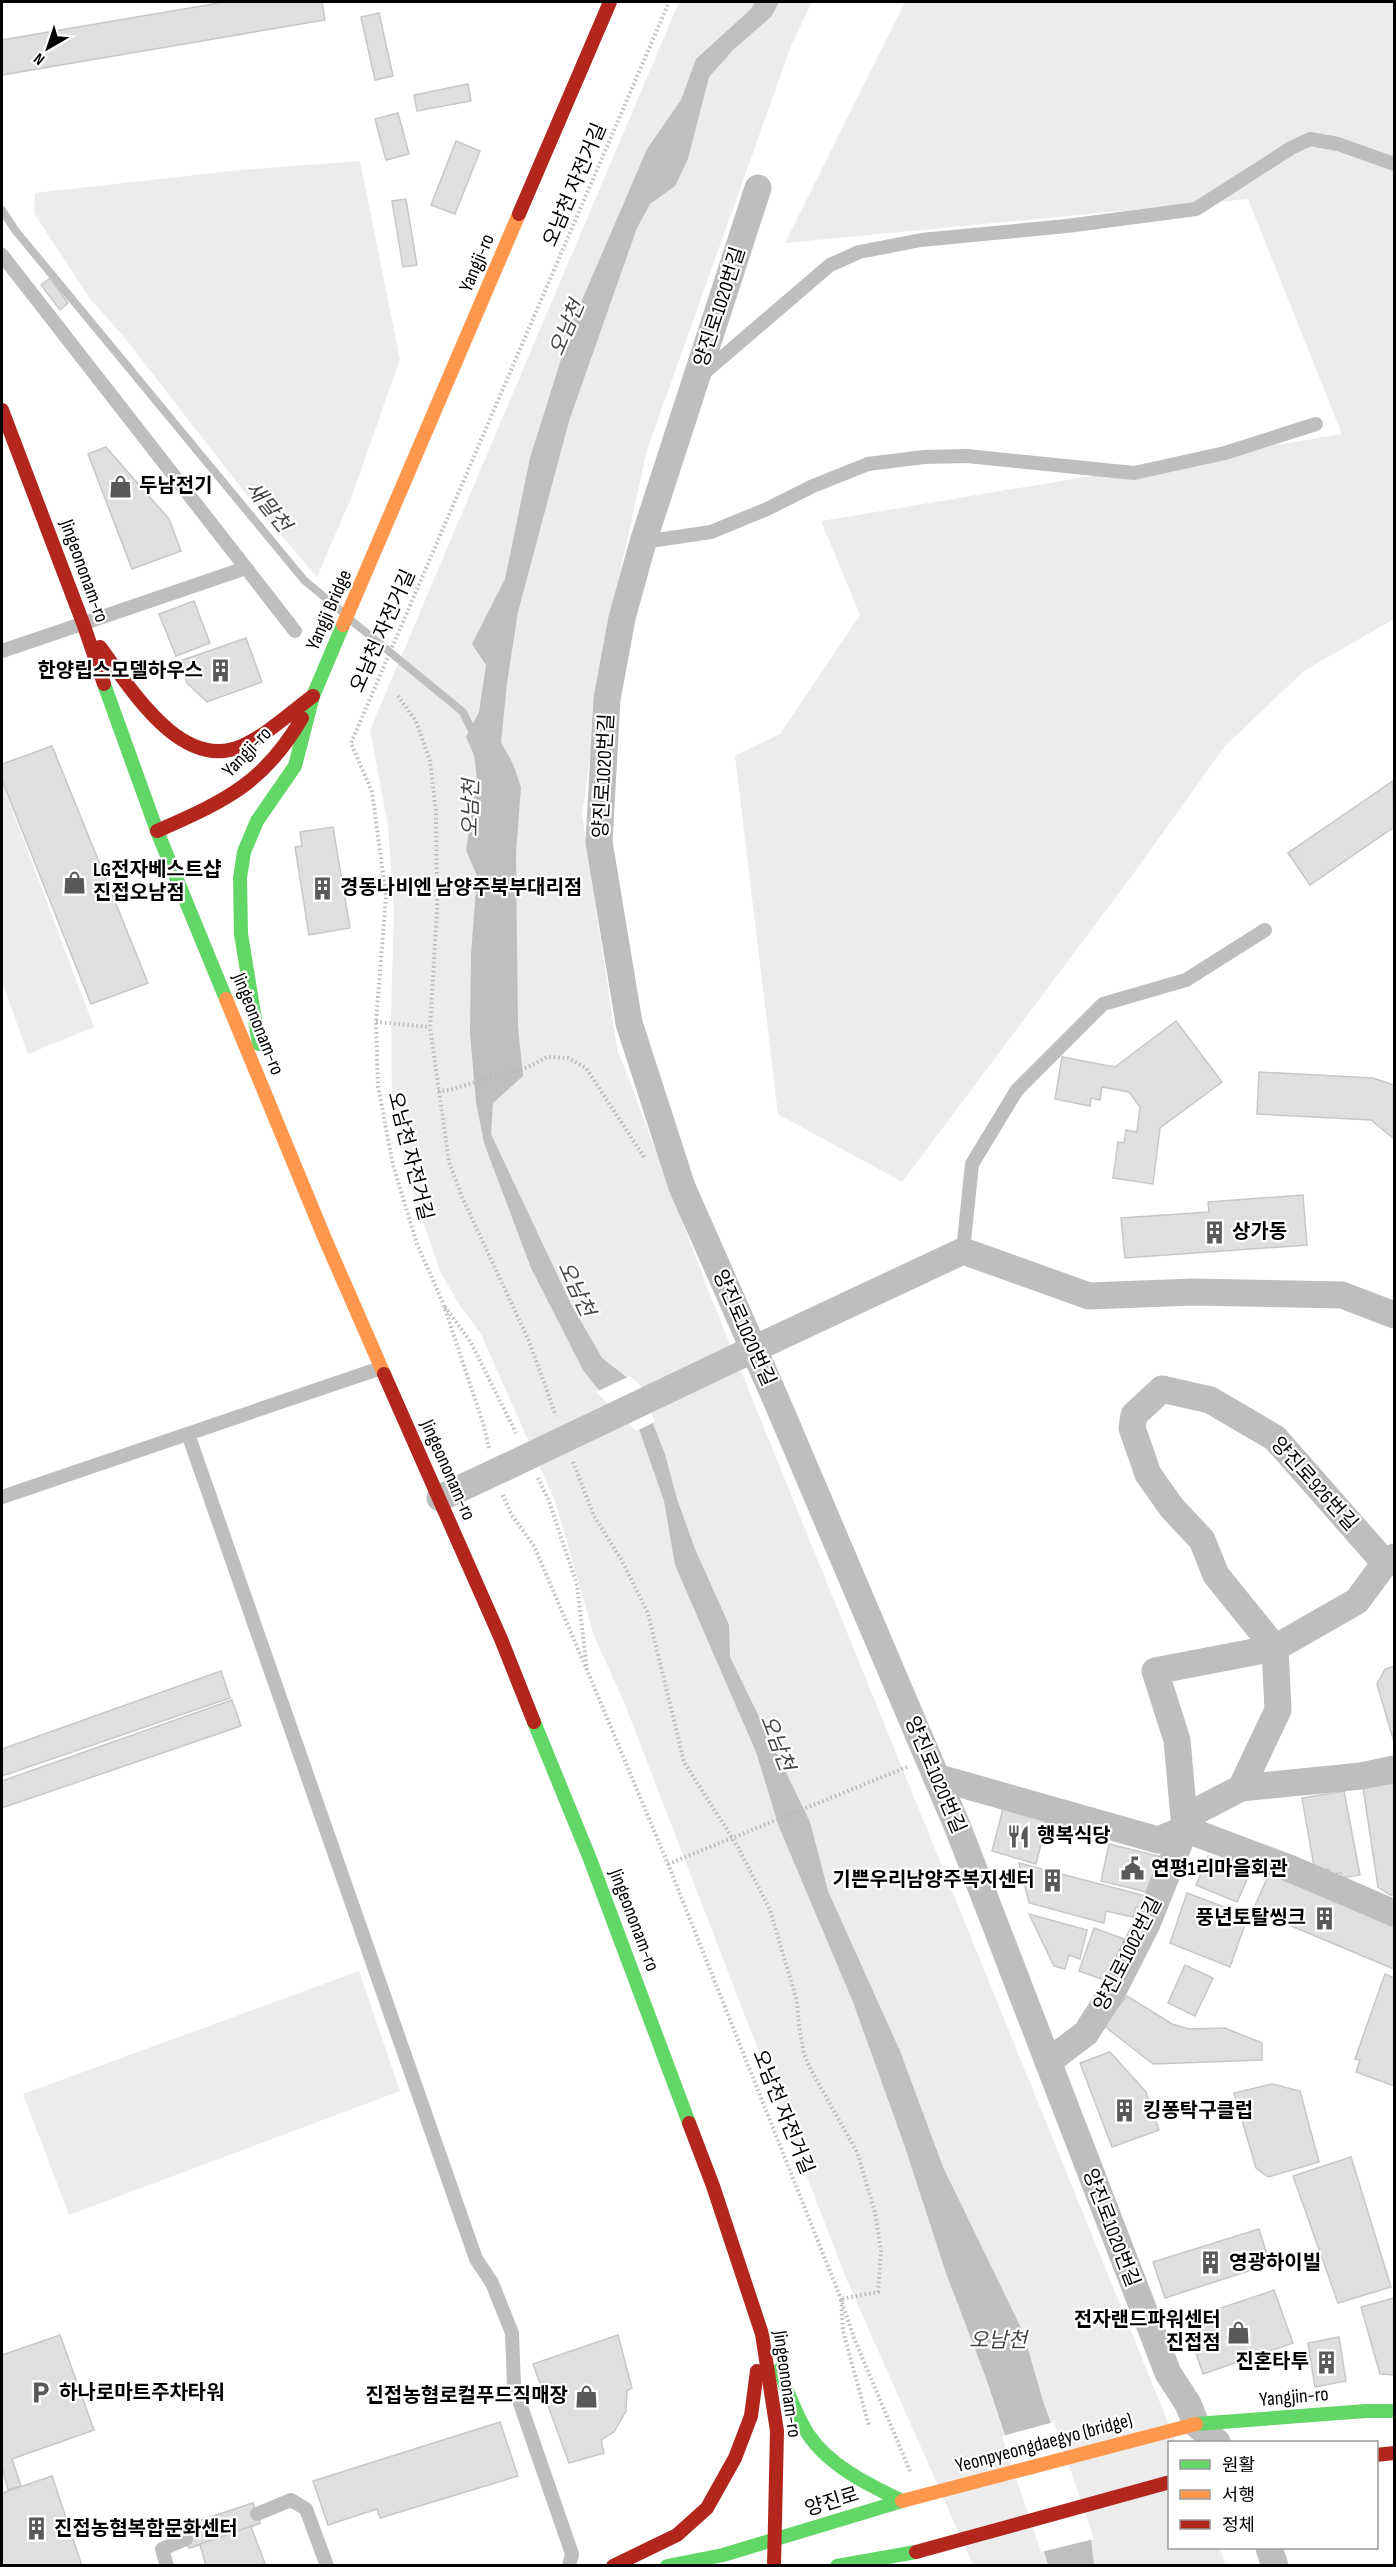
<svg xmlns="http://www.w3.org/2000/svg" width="1396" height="2567" viewBox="0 0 1396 2567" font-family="'Sofia Sans Condensed','Noto Sans KR',sans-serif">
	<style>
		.green { fill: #ececec }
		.water { fill: #bfbfbf }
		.pier { fill: #fff }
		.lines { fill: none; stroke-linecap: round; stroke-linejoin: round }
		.stream { stroke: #bfbfbf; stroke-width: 8 }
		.building { fill: #dfdfdf; stroke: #c7c7c7; stroke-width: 1.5 }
		.path { stroke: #b9b9b9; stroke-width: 4; stroke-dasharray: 1.5 3; stroke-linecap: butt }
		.lane { stroke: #bebebe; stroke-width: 14 }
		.street { stroke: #bebebe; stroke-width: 27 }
		.fast { stroke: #63d668; stroke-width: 14 }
		.slow { stroke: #ff974d; stroke-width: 14 }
		.jam { stroke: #b3261e; stroke-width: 14 }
		.street-bridge { stroke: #bebebe; stroke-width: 27 }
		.slow-bridge { stroke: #ff974d; stroke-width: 14 }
		.jam-bridge { stroke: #b3261e; stroke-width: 14 }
		.labels { text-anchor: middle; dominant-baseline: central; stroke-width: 4.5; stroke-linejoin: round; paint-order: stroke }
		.street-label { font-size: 20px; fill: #000; stroke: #fff }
		.poi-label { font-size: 20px; font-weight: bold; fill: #000; stroke: #fff; text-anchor: start }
		.water-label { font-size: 21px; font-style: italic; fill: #444; stroke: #fff }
	</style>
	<rect width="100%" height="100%" fill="#fff"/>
	<g class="green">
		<path d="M 679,2 L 812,2 L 791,46 L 647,450 L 609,623 L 582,815 L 617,1048 L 710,1295 L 1176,2442 L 1170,2442 L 1170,2548 L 1219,2548 L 1226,2565 L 1049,2564 L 1049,2565 L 973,2565 L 846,2278 L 624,1702 L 594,1636 L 555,1501 L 481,1334 L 458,1303 L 440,1271 L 412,1188 L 392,1105 L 391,1010 L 394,912 L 388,826 L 370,730 Z"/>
		<path d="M 905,2 L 1394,2 L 1394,619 L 1304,671 L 1225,746 L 1128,881 L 902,1182 L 778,1114 L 735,756 L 780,734 L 860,615 L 821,521 L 1342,434 L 1248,199 L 785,243 Z"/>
		<path d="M 360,161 L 400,359 L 352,496 L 317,577 L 249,498 L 121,333 L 90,299 L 34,213 L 35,193 L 240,170 Z"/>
		<path d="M 2,783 L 94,1027 L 28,1054 L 2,982 Z"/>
		<path d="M 359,1971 L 400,2091 L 69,2215 L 23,2094 Z"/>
	</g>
	<path class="water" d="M 755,2 L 779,2 L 771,17 L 734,49 L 709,77 L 688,159 L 675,186 L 650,204 L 637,228 L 569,421 L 518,612 L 507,683 L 501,742 L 513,764 L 521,787 L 516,853 L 518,1027 L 523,1076 L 493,1103 L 491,1134 L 571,1304 L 602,1358 L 638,1386 L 665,1454 L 677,1499 L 695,1549 L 729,1625 L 730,1657 L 810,1822 L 828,1891 L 900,2051 L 943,2167 L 1023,2332 L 1043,2401 L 1090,2532 L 1094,2565 L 1049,2566 L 1048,2564 L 986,2378 L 946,2273 L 905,2147 L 853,2002 L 779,1827 L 756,1752 L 675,1565 L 664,1501 L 639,1429 L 597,1388 L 583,1370 L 531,1268 L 484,1143 L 476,1102 L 470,1034 L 471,954 L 477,876 L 466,850 L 477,779 L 474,755 L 466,737 L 479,712 L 486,665 L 472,644 L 505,579 L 530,458 L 573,321 L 647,149 L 681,100 L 696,59 L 751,9 Z"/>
	<g class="pier">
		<path d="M 630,1376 L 640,1385 L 655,1422 L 636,1431 L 596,1392 Z"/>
		<path d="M 1054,2422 L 1094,2539 L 1041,2552 L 1002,2436 Z"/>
	</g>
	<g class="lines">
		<g class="stream">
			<path d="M 2,210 L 15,230 L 304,580 L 341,611"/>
			<path d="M 352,621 L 463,712 L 475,737"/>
		</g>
	</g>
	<g class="building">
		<path d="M 225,2 L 322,2 L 325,20 L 2,75 L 2,40 Z"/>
		<path d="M 379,13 L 393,76 L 375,80 L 361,17 Z"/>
		<path d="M 468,84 L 471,101 L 417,111 L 414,95 Z"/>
		<path d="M 398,113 L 409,154 L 386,160 L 375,119 Z"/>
		<path d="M 456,141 L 480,151 L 455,214 L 431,205 Z"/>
		<path d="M 406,199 L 417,265 L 403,267 L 392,201 Z"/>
		<path d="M 50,278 L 68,303 L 60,310 L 41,285 Z"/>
		<path d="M 106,447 L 169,519 L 181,551 L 132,569 L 88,454 Z"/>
		<path d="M 194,601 L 210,643 L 176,656 L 159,614 Z"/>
		<path d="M 246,638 L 262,682 L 207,702 L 187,683 L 180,661 Z"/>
		<path d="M 52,746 L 148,983 L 91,1004 L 2,780 L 2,764 Z"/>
		<path d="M 1393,781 L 1394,827 L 1310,885 L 1288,853 Z"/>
		<path d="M 333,827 L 350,928 L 309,935 L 295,847 L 302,846 L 300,832 Z"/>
		<path d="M 1176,1021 L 1222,1082 L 1160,1128 L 1153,1184 L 1113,1178 L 1118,1142 L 1124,1143 L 1126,1130 L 1137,1132 L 1140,1107 L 1129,1092 L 1102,1087 L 1100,1100 L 1091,1098 L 1090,1106 L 1055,1099 L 1062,1057 L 1115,1067 Z"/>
		<path d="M 1259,1072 L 1373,1078 L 1394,1085 L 1394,1139 L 1371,1120 L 1257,1114 Z"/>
		<path d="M 1303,1195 L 1307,1245 L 1125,1258 L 1121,1218 L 1209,1212 L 1208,1202 Z"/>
		<path d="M 1394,1666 L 1394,1742 L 1377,1684 L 1385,1669 Z"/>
		<path d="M 221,1671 L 230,1698 L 2,1776 L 2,1749 Z"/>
		<path d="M 232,1700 L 241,1726 L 2,1808 L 2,1781 Z"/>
		<path d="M 1394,1783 L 1394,1894 L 1390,1895 L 1378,1887 L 1363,1788 Z"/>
		<path d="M 1344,1791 L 1360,1875 L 1342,1878 L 1341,1873 L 1330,1874 L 1329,1869 L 1315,1872 L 1302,1798 Z"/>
		<path d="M 1003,1809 L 1047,1821 L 1036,1864 L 992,1851 Z"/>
		<path d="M 1109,1844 L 1166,1858 L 1155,1894 L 1101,1881 Z"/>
		<path d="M 1208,1856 L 1250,1873 L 1237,1902 L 1196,1885 Z"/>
		<path d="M 1019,1863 L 1146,1896 L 1143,1908 L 1136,1907 L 1133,1917 L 1106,1911 L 1104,1923 L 1029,1903 Z"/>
		<path d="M 1269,1874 L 1394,1926 L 1394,1969 L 1253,1910 Z"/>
		<path d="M 1187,1893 L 1248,1916 L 1230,1967 L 1170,1943 Z"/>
		<path d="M 1029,1914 L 1087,1930 L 1080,1959 L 1069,1955 L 1065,1969 L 1054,1966 Z"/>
		<path d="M 1094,1928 L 1124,1939 L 1110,1982 L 1079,1971 Z"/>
		<path d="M 1185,1965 L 1213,1978 L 1195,2016 L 1168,2003 Z"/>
		<path d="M 1385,1974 L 1394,1978 L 1394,2086 L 1356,2072 L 1360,2060 L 1355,2059 Z"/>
		<path d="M 1127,1996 L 1172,2024 L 1189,2029 L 1225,2028 L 1262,2043 L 1262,2060 L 1153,2064 L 1103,2025 Z"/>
		<path d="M 1110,2052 L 1146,2092 L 1159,2130 L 1112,2147 L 1080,2063 Z"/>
		<path d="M 1272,2084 L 1300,2091 L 1319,2162 L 1268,2177 L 1256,2168 L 1234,2093 Z"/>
		<path d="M 1351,2157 L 1391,2287 L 1338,2303 L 1293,2176 Z"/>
		<path d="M 1259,2229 L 1270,2264 L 1165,2298 L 1153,2262 Z"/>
		<path d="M 1274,2290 L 1293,2343 L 1203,2374 L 1185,2320 Z"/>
		<path d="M 1394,2298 L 1394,2375 L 1380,2374 L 1361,2307 Z"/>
		<path d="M 60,2335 L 94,2430 L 12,2459 L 21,2486 L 8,2490 L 2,2467 L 2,2355 Z"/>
		<path d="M 618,2335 L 632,2388 L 627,2391 L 626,2411 L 614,2432 L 601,2440 L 604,2453 L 569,2463 L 533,2364 Z"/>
		<path d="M 1339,2337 L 1346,2381 L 1315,2387 L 1308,2343 Z"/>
		<path d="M 500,2422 L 518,2476 L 380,2518 L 377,2509 L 328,2525 L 313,2481 Z"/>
		<path d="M 52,2476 L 82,2566 L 2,2566 L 2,2493 Z"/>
		<path d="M 253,2503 L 260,2523 L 251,2527 L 266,2566 L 206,2566 L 200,2545 L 189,2548 L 181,2527 Z"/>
		<path d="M 253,2503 L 260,2523 L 189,2548 L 181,2527 Z"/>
	</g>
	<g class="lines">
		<g class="path">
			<path d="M 398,696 L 416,721 L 430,761 L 436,812 L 437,911 L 430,1027 L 449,1162 L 462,1197 L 529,1341 L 556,1416"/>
			<path d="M 376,1022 L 430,1027"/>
			<path d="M 438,1091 L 449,1090 L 528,1067 L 547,1057 L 568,1058 L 586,1068 L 644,1157"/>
			<path d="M 445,1307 L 470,1341 L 516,1433"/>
			<path d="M 489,1448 L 483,1423 L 443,1303 L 417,1244 L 393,1165 L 378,1086 L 376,1022 L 386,896 L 372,792 L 351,743 L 669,2"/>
			<path d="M 573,1462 L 594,1516 L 621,1559 L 648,1613 L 684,1762 L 738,1847 L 770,1910 L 797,2001 L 799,2026 L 804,2054 L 811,2070 L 857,2152 L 875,2212 L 881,2251 L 878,2292 L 841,2299 L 843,2331 L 869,2426"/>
			<path d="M 538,1478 L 549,1501 L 577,1585 L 587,1670 L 668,1864 L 841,2299 L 854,2338 L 910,2471"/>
			<path d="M 503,1495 L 511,1514 L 534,1546 L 587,1670"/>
			<path d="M 668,1864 L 907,1767"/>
		</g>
		<g class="lane">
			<path d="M 2,255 L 295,631"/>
			<path d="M 704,373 L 830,265 L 859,252 L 921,240 L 1067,226 L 1196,209 L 1291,148 L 1310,139 L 1338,144 L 1394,164"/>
			<path d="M 643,542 L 711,532 L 767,509 L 813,486 L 868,464 L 924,457 L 967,456 L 1134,473 L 1225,453 L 1316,424"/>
			<path d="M 2,651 L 246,568"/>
			<path d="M 963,1251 L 972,1164 L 1017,1090 L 1103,1004 L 1186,980 L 1265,930"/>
			<path d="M 188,1434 L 476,2259 L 492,2283 L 512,2333 L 514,2386 L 572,2554 L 569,2566"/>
			<path d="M 2,1497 L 381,1368"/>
			<path d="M 257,2514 L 291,2500 L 306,2509 L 327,2566"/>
			<path d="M 167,2566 L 162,2549 L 186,2539"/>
		</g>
		<g class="street">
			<path d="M 758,188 L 643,542 L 622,618 L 607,699 L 599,842 L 629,1023 L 682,1187 L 777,1402 L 958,1828 L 1168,2373 L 1188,2404 L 1196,2424 L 1217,2442"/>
			<path d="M 741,1355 L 963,1251 L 1089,1296 L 1193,1292 L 1342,1295 L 1394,1315"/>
			<path d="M 440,1498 L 504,1468"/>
			<path d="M 936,1777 L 1158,1840 L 1185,1829 L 1289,1868 L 1394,1913"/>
			<path d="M 1241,1788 L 1278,1710 L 1275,1648 L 1357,1601 L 1385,1563 L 1394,1557"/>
			<path d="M 1185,1829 L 1177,1740 L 1155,1671 L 1275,1648 L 1216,1575 L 1202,1540 L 1172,1508 L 1148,1474 L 1132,1428 L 1134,1415 L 1162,1389 L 1210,1400 L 1275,1438 L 1385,1563"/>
			<path d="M 1048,2062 L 1086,2033 L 1114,1989 L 1147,1924 L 1191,1814 L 1241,1788 L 1361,1776 L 1394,1769"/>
			<path d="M 1269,2548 L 1275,2566"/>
		</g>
		<g class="fast">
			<path d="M 104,684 L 157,831 L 226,999"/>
			<path d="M 259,1044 L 241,934 L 240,878 L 244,852 L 257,821 L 295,766 L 313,696 L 343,625"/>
			<path d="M 534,1722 L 590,1859 L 689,2123"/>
			<path d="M 779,2370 C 788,2391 795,2414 808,2434 C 829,2466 869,2485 902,2501"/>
			<path d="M 1196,2424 L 1366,2411 L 1394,2411"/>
			<path d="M 667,2566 L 723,2555 L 902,2501"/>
			<path d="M 837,2566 L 916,2552"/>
		</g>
		<g class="slow">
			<path d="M 343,625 L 519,214"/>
			<path d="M 226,999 L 325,1239 L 384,1374"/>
		</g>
		<g class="jam">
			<path d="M 519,214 L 610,2"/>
			<path d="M 2,410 L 83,623 L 104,684"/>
			<path d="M 100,647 C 130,687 181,773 242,746 C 268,734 290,713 313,696"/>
			<path d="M 157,831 C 224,801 263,785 302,718"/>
			<path d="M 384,1374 L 501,1639 L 534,1722"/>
			<path d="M 689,2123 L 713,2186 L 762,2334 L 777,2431 L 774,2566"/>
			<path d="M 1376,2455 L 1394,2453"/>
			<path d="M 613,2566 L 677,2535 L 707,2508 L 735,2458 L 751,2416 L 757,2371"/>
		</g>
		<path class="street-bridge" d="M 504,1468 L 741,1355"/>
		<path class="slow-bridge" d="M 902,2501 L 1196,2424"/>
		<path class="jam-bridge" d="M 916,2552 L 1170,2482"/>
	</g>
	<defs>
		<symbol id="shop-bare" viewBox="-9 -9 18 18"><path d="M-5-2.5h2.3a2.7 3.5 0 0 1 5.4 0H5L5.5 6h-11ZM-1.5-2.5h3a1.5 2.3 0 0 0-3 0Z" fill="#595959" stroke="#fff" stroke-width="2.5" paint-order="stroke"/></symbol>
		<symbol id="building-bare" viewBox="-9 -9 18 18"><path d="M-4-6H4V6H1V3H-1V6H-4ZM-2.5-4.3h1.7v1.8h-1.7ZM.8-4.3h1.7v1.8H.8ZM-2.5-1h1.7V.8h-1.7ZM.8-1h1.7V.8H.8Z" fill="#595959" stroke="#fff" stroke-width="2.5" paint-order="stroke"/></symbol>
		<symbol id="restaurant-bare" viewBox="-9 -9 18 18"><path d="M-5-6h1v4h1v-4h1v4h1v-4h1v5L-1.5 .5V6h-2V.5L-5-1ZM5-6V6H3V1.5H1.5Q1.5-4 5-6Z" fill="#595959" stroke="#fff" stroke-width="2.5" paint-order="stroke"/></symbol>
		<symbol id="civic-bare" viewBox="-9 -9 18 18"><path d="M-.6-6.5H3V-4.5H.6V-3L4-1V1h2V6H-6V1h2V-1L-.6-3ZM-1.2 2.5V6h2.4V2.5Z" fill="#595959" stroke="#fff" stroke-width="2.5" paint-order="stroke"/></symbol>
		<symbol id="parking-bare" viewBox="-9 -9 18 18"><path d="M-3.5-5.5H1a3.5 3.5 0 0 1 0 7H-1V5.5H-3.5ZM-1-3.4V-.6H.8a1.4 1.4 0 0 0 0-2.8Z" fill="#595959" stroke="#fff" stroke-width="2.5" paint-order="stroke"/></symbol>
	</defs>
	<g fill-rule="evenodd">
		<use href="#shop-bare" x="104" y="470" width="33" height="33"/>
		<use href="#building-bare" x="204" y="654" width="33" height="33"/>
		<use href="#shop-bare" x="58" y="866" width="33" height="33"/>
		<use href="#building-bare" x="306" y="872" width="33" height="33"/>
		<use href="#building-bare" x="1198" y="1216" width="33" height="33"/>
		<use href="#restaurant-bare" x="1002" y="1820" width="33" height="33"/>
		<use href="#civic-bare" x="1116" y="1852" width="33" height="33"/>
		<use href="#building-bare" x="1036" y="1864" width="33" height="33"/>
		<use href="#building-bare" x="1308" y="1902" width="33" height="33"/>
		<use href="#building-bare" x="1108" y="2094" width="33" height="33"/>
		<use href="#building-bare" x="1194" y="2246" width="33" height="33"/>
		<use href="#shop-bare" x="1222" y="2316" width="33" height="33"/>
		<use href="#building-bare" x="1310" y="2346" width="33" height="33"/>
		<use href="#parking-bare" x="24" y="2376" width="33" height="33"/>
		<use href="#shop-bare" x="570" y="2380" width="33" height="33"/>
		<use href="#building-bare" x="20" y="2512" width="33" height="33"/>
	</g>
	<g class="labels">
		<g class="street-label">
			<text transform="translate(575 185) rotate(-67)">오남천 자전거길</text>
			<text transform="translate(477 263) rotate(-67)">Yangji-ro</text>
			<text transform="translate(720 307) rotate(-72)">양진로1020번길</text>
			<text transform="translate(84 571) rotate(70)">Jingeononam-ro</text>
			<text transform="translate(329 610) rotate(-66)">Yangji Bridge</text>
			<text transform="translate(383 631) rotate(-66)">오남천 자전거길</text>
			<text transform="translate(247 752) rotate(-46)">Yangji-ro</text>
			<text transform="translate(604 776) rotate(-87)">양진로1020번길</text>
			<text transform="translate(258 1024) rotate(68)">Jingeononam-ro</text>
			<text transform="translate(410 1156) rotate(76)">오남천 자전거길</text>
			<text transform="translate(744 1328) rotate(66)">양진로1020번길</text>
			<text transform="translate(448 1470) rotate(66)">Jingeononam-ro</text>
			<text transform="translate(1314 1484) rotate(48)">양진로926번길</text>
			<text transform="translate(935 1775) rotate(67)">양진로1020번길</text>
			<text transform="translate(634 1920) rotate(69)">Jingeononam-ro</text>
			<text transform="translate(1128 1954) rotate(-63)">양진로1002번길</text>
			<text transform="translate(783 2112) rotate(68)">오남천 자전거길</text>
			<text transform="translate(1111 2228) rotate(69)">양진로1020번길</text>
			<text transform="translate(787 2384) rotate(82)">Jingeononam-ro</text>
			<text transform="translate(1294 2397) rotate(-5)">Yangjin-ro</text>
			<text transform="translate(1044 2443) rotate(-15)">Yeonpyeongdaegyo (bridge)</text>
			<text transform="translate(832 2502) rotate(-17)">양진로</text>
		</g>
		<g class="poi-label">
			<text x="139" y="486">두남전기</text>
			<text x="203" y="671" text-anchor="end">한양립스모델하우스</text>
			<text x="93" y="870">LG전자베스트샵<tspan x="93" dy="23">진접오남점</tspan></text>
			<text x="340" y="888">경동나비엔 남양주북부대리점</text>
			<text x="1232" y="1232">상가동</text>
			<text x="1037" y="1836">행복식당</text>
			<text x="1151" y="1869">연평1리마을회관</text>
			<text x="1035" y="1880" text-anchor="end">기쁜우리남양주복지센터</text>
			<text x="1306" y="1918" text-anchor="end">풍년토탈씽크</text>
			<text x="1143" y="2111">킹퐁탁구클럽</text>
			<text x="1229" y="2263">영광하이빌</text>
			<text x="1221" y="2320" text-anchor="end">전자랜드파워센터<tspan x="1221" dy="23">진접점</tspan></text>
			<text x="1309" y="2362" text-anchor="end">진혼타투</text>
			<text x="59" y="2393">하나로마트주차타워</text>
			<text x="568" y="2396" text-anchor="end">진접농협로컬푸드직매장</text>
			<text x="54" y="2529">진접농협복합문화센터</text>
		</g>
		<g class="water-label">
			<text transform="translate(567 328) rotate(-67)">오남천</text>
			<text transform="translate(268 507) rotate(51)">새말천</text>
			<text transform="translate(471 808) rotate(-89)">오남천</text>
			<text transform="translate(576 1289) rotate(65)">오남천</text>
			<text transform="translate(777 1743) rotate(69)">오남천</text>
			<text x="998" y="2340">오남천</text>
		</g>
	</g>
	<rect width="1396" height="2567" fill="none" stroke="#000000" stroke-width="6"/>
	<rect x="1168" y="2441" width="210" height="108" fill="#ffffff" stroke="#999999" stroke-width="1.5"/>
	<rect x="1180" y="2460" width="30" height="9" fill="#63d668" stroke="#999999" stroke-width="1.5"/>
	<text x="1222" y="2471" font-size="18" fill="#000000">원활</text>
	<rect x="1180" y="2490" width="30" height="9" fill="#ff974d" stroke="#999999" stroke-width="1.5"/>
	<text x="1222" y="2501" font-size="18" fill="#000000">서행</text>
	<rect x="1180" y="2520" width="30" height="9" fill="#b3261e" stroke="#999999" stroke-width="1.5"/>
	<text x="1222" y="2531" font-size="18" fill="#000000">정체</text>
	<g transform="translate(48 48) rotate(219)" stroke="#ffffff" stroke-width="4.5" paint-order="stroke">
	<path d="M0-4.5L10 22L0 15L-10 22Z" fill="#000000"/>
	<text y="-9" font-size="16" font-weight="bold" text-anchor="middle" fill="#000000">N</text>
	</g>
</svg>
